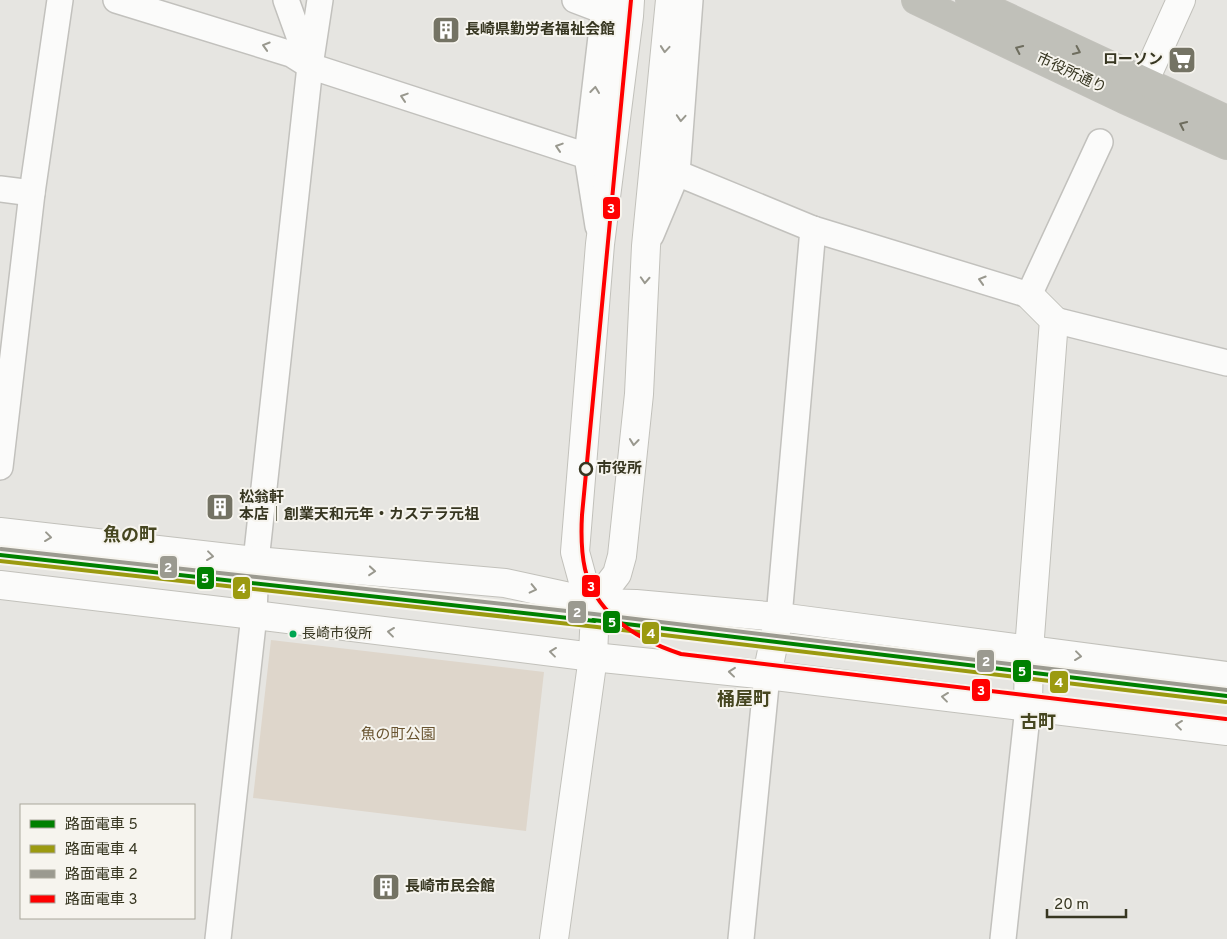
<svg xmlns="http://www.w3.org/2000/svg" width="1227" height="939" viewBox="0 0 1227 939" font-family="Overpass,'Noto Sans JP',sans-serif">
	<style>
		.green { fill: #ded6cb }
		.lines { fill: none; stroke-linecap: round; stroke-linejoin: round }
		.street-casing { stroke: #c2c1bd; stroke-width: 28 }
		.secondary-casing { stroke: #c2c1bb; stroke-width: 30 }
		.highway-casing { stroke: #c3c2bc; stroke-width: 30 }
		.street { stroke: #fbfbfa; stroke-width: 25 }
		.secondary { stroke: #fbfbfa; stroke-width: 28 }
		.highway { stroke: #c0c0b9; stroke-width: 28 }
		.tram-1-casing { stroke: #f6f4ee; stroke-width: 8 }
		.tram-2-casing { stroke: #f6f4ee; stroke-width: 8 }
		.tram-3-casing { stroke: #f6f4ee; stroke-width: 8 }
		.tram-4-casing { stroke: #f6f4ee; stroke-width: 8 }
		.tram-1 { stroke: #008000; stroke-width: 4 }
		.tram-2 { stroke: #9b9a10; stroke-width: 4 }
		.tram-3 { stroke: #9b9a90; stroke-width: 4 }
		.tram-4 { stroke: #f00; stroke-width: 4 }
		.oneway { stroke: #99988e }
		.oneway2 { stroke: #6e6d5e }
		.stop-dot { fill: #f6f4ee; stroke: #373621; stroke-width: 2.5 }
		.bus-dot { fill: #00a651; stroke: #f6f4ee; stroke-width: 2 }
		.labels { text-anchor: middle; dominant-baseline: central; stroke-width: 4; stroke-linejoin: round; paint-order: stroke }
		.bus-label { font-size: 14px; fill: #373621; stroke: #f6f4ee; text-anchor: start }
		.poi-label { font-size: 15px; font-weight: bold; fill: #373621; stroke: #f6f4ee; text-anchor: start }
		.street-label { font-size: 15px; fill: #373621; stroke: #f6f4ee }
		.stop-label { font-size: 15px; font-weight: bold; fill: #373621; stroke: #f6f4ee; text-anchor: start }
		.park-label { font-size: 15px; fill: #695430; stroke: #f6f4ee }
		.quarter-label { font-size: 18px; font-weight: bold; fill: #464620; stroke: #f6f4ee }
		.line-badge { stroke: #f6f4ee; stroke-width: 2 }
		.badge-label { font-size: 14px; text-anchor: middle; font-weight: bold; fill: #fff }
	</style>
	<rect width="100%" height="100%" fill="#e6e5e1"/>
	<path class="green" d="M 271,640 L 544,672 L 526,831 L 253,798 Z"/>
	<g class="lines">
		<defs>
			<g id="street">
				<path d="M 116,0 L 291,54 L 310,66 L 587,156 L 598,226"/>
				<path d="M 286,0 L 309,64"/>
				<path d="M 575,0 L 604,11"/>
				<path d="M 587,156 L 604,11 L 605,0"/>
				<path d="M 677,173 L 690,0"/>
				<path d="M 0,189 L 32,193"/>
				<path d="M 651,235 L 677,173 L 813,229 L 1029,295 L 1100,142"/>
				<path d="M 1054,320 L 1227,363"/>
				<path d="M 0,467 L 32,193 L 60,0"/>
				<path d="M 779,617 L 813,229"/>
				<path d="M 218,939 L 254,615 L 256,561 L 310,66 L 320,0"/>
				<path d="M 741,939 L 767,675"/>
				<path d="M 1003,939 L 1028,707"/>
			</g>
			<g id="secondary">
				<path d="M 1137,102 L 1144,82 L 1181,0"/>
				<path d="M 0,532 L 256,561 L 505,583 L 597,603 L 636,604 L 779,617 L 1227,676"/>
				<path d="M 0,585 L 254,615 L 593,657 L 767,675 L 1227,731"/>
				<path d="M 597,603 L 584,585 L 575,552 L 600,244 L 629,16 L 630,0"/>
				<path d="M 767,675 L 779,617"/>
				<path d="M 1028,707 L 1029,650 L 1054,320 L 1029,295"/>
				<path d="M 554,939 L 593,657 L 594,632 L 597,603 L 607,587 L 617,574 L 622,556 L 639,394 L 646,246 L 670,0"/>
			</g>
			<g id="highway">
				<path d="M 916,0 L 1124,99 L 1227,145"/>
				<path d="M 970,0 L 1227,120"/>
			</g>
		</defs>
		<use href="#street" class="street-casing"/>
		<use href="#secondary" class="secondary-casing"/>
		<use href="#highway" class="highway-casing"/>
		<use href="#street" class="street"/>
		<use href="#secondary" class="secondary"/>
		<use href="#highway" class="highway"/>
		<defs>
			<path id="tram-1" d="M 0,555 L 595,621 L 593,620 L 1227,696"/>
			<path id="tram-2" d="M 0,561 L 597,627 L 1226,702"/>
			<path id="tram-3" d="M 1,549 L 594,614 L 1227,690"/>
			<path id="tram-4" d="M 631,0 L 582,515 C 581,533 581,551 585,569 C 596,616 639,640 681,654 L 1226,719"/>
		</defs>
		<use href="#tram-1" class="tram-1-casing"/>
		<use href="#tram-2" class="tram-2-casing"/>
		<use href="#tram-3" class="tram-3-casing"/>
		<use href="#tram-4" class="tram-4-casing"/>
		<use href="#tram-1" class="tram-1"/>
		<use href="#tram-2" class="tram-2"/>
		<use href="#tram-3" class="tram-3"/>
		<use href="#tram-4" class="tram-4"/>
	</g>
	<defs><path id="oneway-chevron" d="M-2-3.5L2.5 0L-2 3.5" fill="none" stroke-width="1.6" stroke-linecap="round" stroke-linejoin="round" transform="scale(1.25)"/></defs>
	<g class="oneway">
		<use href="#oneway-chevron" transform="translate(266 46) rotate(-163)"/>
		<use href="#oneway-chevron" transform="translate(665 49) rotate(95)"/>
		<use href="#oneway-chevron" transform="translate(595 90) rotate(-83)"/>
		<use href="#oneway-chevron" transform="translate(404 97) rotate(-162)"/>
		<use href="#oneway-chevron" transform="translate(681 118) rotate(94)"/>
		<use href="#oneway-chevron" transform="translate(559 147) rotate(-162)"/>
		<use href="#oneway-chevron" transform="translate(645 280) rotate(93)"/>
		<use href="#oneway-chevron" transform="translate(982 280) rotate(-163)"/>
		<use href="#oneway-chevron" transform="translate(634 442) rotate(96)"/>
		<use href="#oneway-chevron" transform="translate(48 537) rotate(7)"/>
		<use href="#oneway-chevron" transform="translate(210 556) rotate(7)"/>
		<use href="#oneway-chevron" transform="translate(372 571) rotate(5)"/>
		<use href="#oneway-chevron" transform="translate(533 589) rotate(13)"/>
		<use href="#oneway-chevron" transform="translate(391 632) rotate(-173)"/>
		<use href="#oneway-chevron" transform="translate(553 652) rotate(-173)"/>
		<use href="#oneway-chevron" transform="translate(1078 656) rotate(7)"/>
		<use href="#oneway-chevron" transform="translate(732 672) rotate(-174)"/>
		<use href="#oneway-chevron" transform="translate(945 697) rotate(-173)"/>
		<use href="#oneway-chevron" transform="translate(1179 725) rotate(-173)"/>
	</g>
	<g class="oneway2">
		<use href="#oneway-chevron" transform="translate(1019 49) rotate(-155)"/>
		<use href="#oneway-chevron" transform="translate(1077 51) rotate(25)"/>
		<use href="#oneway-chevron" transform="translate(1183 125) rotate(-155)"/>
	</g>
	<defs>
		<symbol id="building-square" viewBox="-11 -11 22 22"><rect x="-9" y="-9" width="18" height="18" rx="4" fill="#747364" stroke="#f6f4ee"/><path d="M-4-6H4V6H1V3H-1V6H-4ZM-2.5-4.3h1.7v1.8h-1.7ZM.8-4.3h1.7v1.8H.8ZM-2.5-1h1.7V.8h-1.7ZM.8-1h1.7V.8H.8Z" fill="#fff"/></symbol>
		<symbol id="supermarket-square" viewBox="-11 -11 22 22"><rect x="-9" y="-9" width="18" height="18" rx="4" fill="#747364" stroke="#f6f4ee"/><path d="M-6-5.5h2.5l.6 2H6L4.5 2H-2.5L-4.4-4H-6ZM-1.5 3.2a1.3 1.3 0 1 0 .1 0ZM3 3.2a1.3 1.3 0 1 0 .1 0Z" fill="#fff"/></symbol>
	</defs>
	<g fill-rule="evenodd">
		<use href="#building-square" x="430" y="14" width="32" height="32"/>
		<use href="#supermarket-square" x="1166" y="44" width="32" height="32"/>
		<use href="#building-square" x="204" y="491" width="32" height="32"/>
		<use href="#building-square" x="370" y="871" width="32" height="32"/>
	</g>
	<circle class="stop-dot" cx="586" cy="469" r="6"/>
	<circle class="bus-dot" cx="293" cy="634" r="4.5"/>
	<g class="labels">
		<g class="bus-label">
			<text x="302" y="634">長崎市役所</text>
		</g>
		<g class="poi-label">
			<text x="465" y="30">長崎県勤労者福祉会館</text>
			<text x="1163" y="60" text-anchor="end">ローソン</text>
			<text x="239" y="498">松翁軒<tspan x="239" dy="17">本店｜創業天和元年・カステラ元祖</tspan></text>
			<text x="405" y="887">長崎市民会館</text>
		</g>
		<g class="street-label">
			<text transform="translate(1071 74) rotate(25)">市役所通り</text>
		</g>
		<g class="stop-label">
			<text x="597" y="469">市役所</text>
		</g>
		<g class="park-label">
			<text x="398" y="735">魚の町公園</text>
		</g>
		<g class="quarter-label">
			<text x="130" y="536">魚の町</text>
			<text x="744" y="700">桶屋町</text>
			<text x="1038" y="723">古町</text>
		</g>
	</g>
	<g class="line-badge">
		<rect x="602" y="196" width="19" height="24" rx="5" fill="#f00"/>
		<rect x="159" y="555" width="19" height="24" rx="5" fill="#9b9a90"/>
		<rect x="196" y="566" width="19" height="24" rx="5" fill="#008000"/>
		<rect x="581" y="574" width="20" height="24" rx="5" fill="#f00"/>
		<rect x="232" y="576" width="19" height="24" rx="5" fill="#9b9a10"/>
		<rect x="567" y="600" width="20" height="24" rx="5" fill="#9b9a90"/>
		<rect x="602" y="610" width="19" height="24" rx="5" fill="#008000"/>
		<rect x="641" y="621" width="19" height="24" rx="5" fill="#9b9a10"/>
		<rect x="976" y="649" width="19" height="24" rx="5" fill="#9b9a90"/>
		<rect x="1012" y="659" width="20" height="24" rx="5" fill="#008000"/>
		<rect x="1049" y="670" width="20" height="24" rx="5" fill="#9b9a10"/>
		<rect x="971" y="678" width="20" height="24" rx="5" fill="#f00"/>
	</g>
	<g class="badge-label">
		<text x="611" y="213">3</text>
		<text x="168" y="572">2</text>
		<text x="205" y="583">5</text>
		<text x="591" y="591">3</text>
		<text x="242" y="593">4</text>
		<text x="577" y="617">2</text>
		<text x="612" y="627">5</text>
		<text x="651" y="638">4</text>
		<text x="986" y="666">2</text>
		<text x="1022" y="676">5</text>
		<text x="1059" y="687">4</text>
		<text x="981" y="695">3</text>
	</g>
	<rect x="20" y="804" width="175" height="115" fill="#f6f4ee" stroke="#aaa89c"/>
	<rect x="30" y="820" width="25" height="8" fill="#008000" stroke="#aaa89c"/>
	<text x="65" y="829" font-size="15" fill="#373621">路面電車 5</text>
	<rect x="30" y="845" width="25" height="8" fill="#9b9a10" stroke="#aaa89c"/>
	<text x="65" y="854" font-size="15" fill="#373621">路面電車 4</text>
	<rect x="30" y="870" width="25" height="8" fill="#9b9a90" stroke="#aaa89c"/>
	<text x="65" y="879" font-size="15" fill="#373621">路面電車 2</text>
	<rect x="30" y="895" width="25" height="8" fill="#ff0000" stroke="#aaa89c"/>
	<text x="65" y="904" font-size="15" fill="#373621">路面電車 3</text>
	<path d="M1047 909v8h79v-8" fill="none" stroke="#373621" stroke-width="2.5"/>
	<text x="1054" y="909" font-size="15" fill="#373621" stroke="#f6f4ee" stroke-width="4" paint-order="stroke">20 m</text>
</svg>
